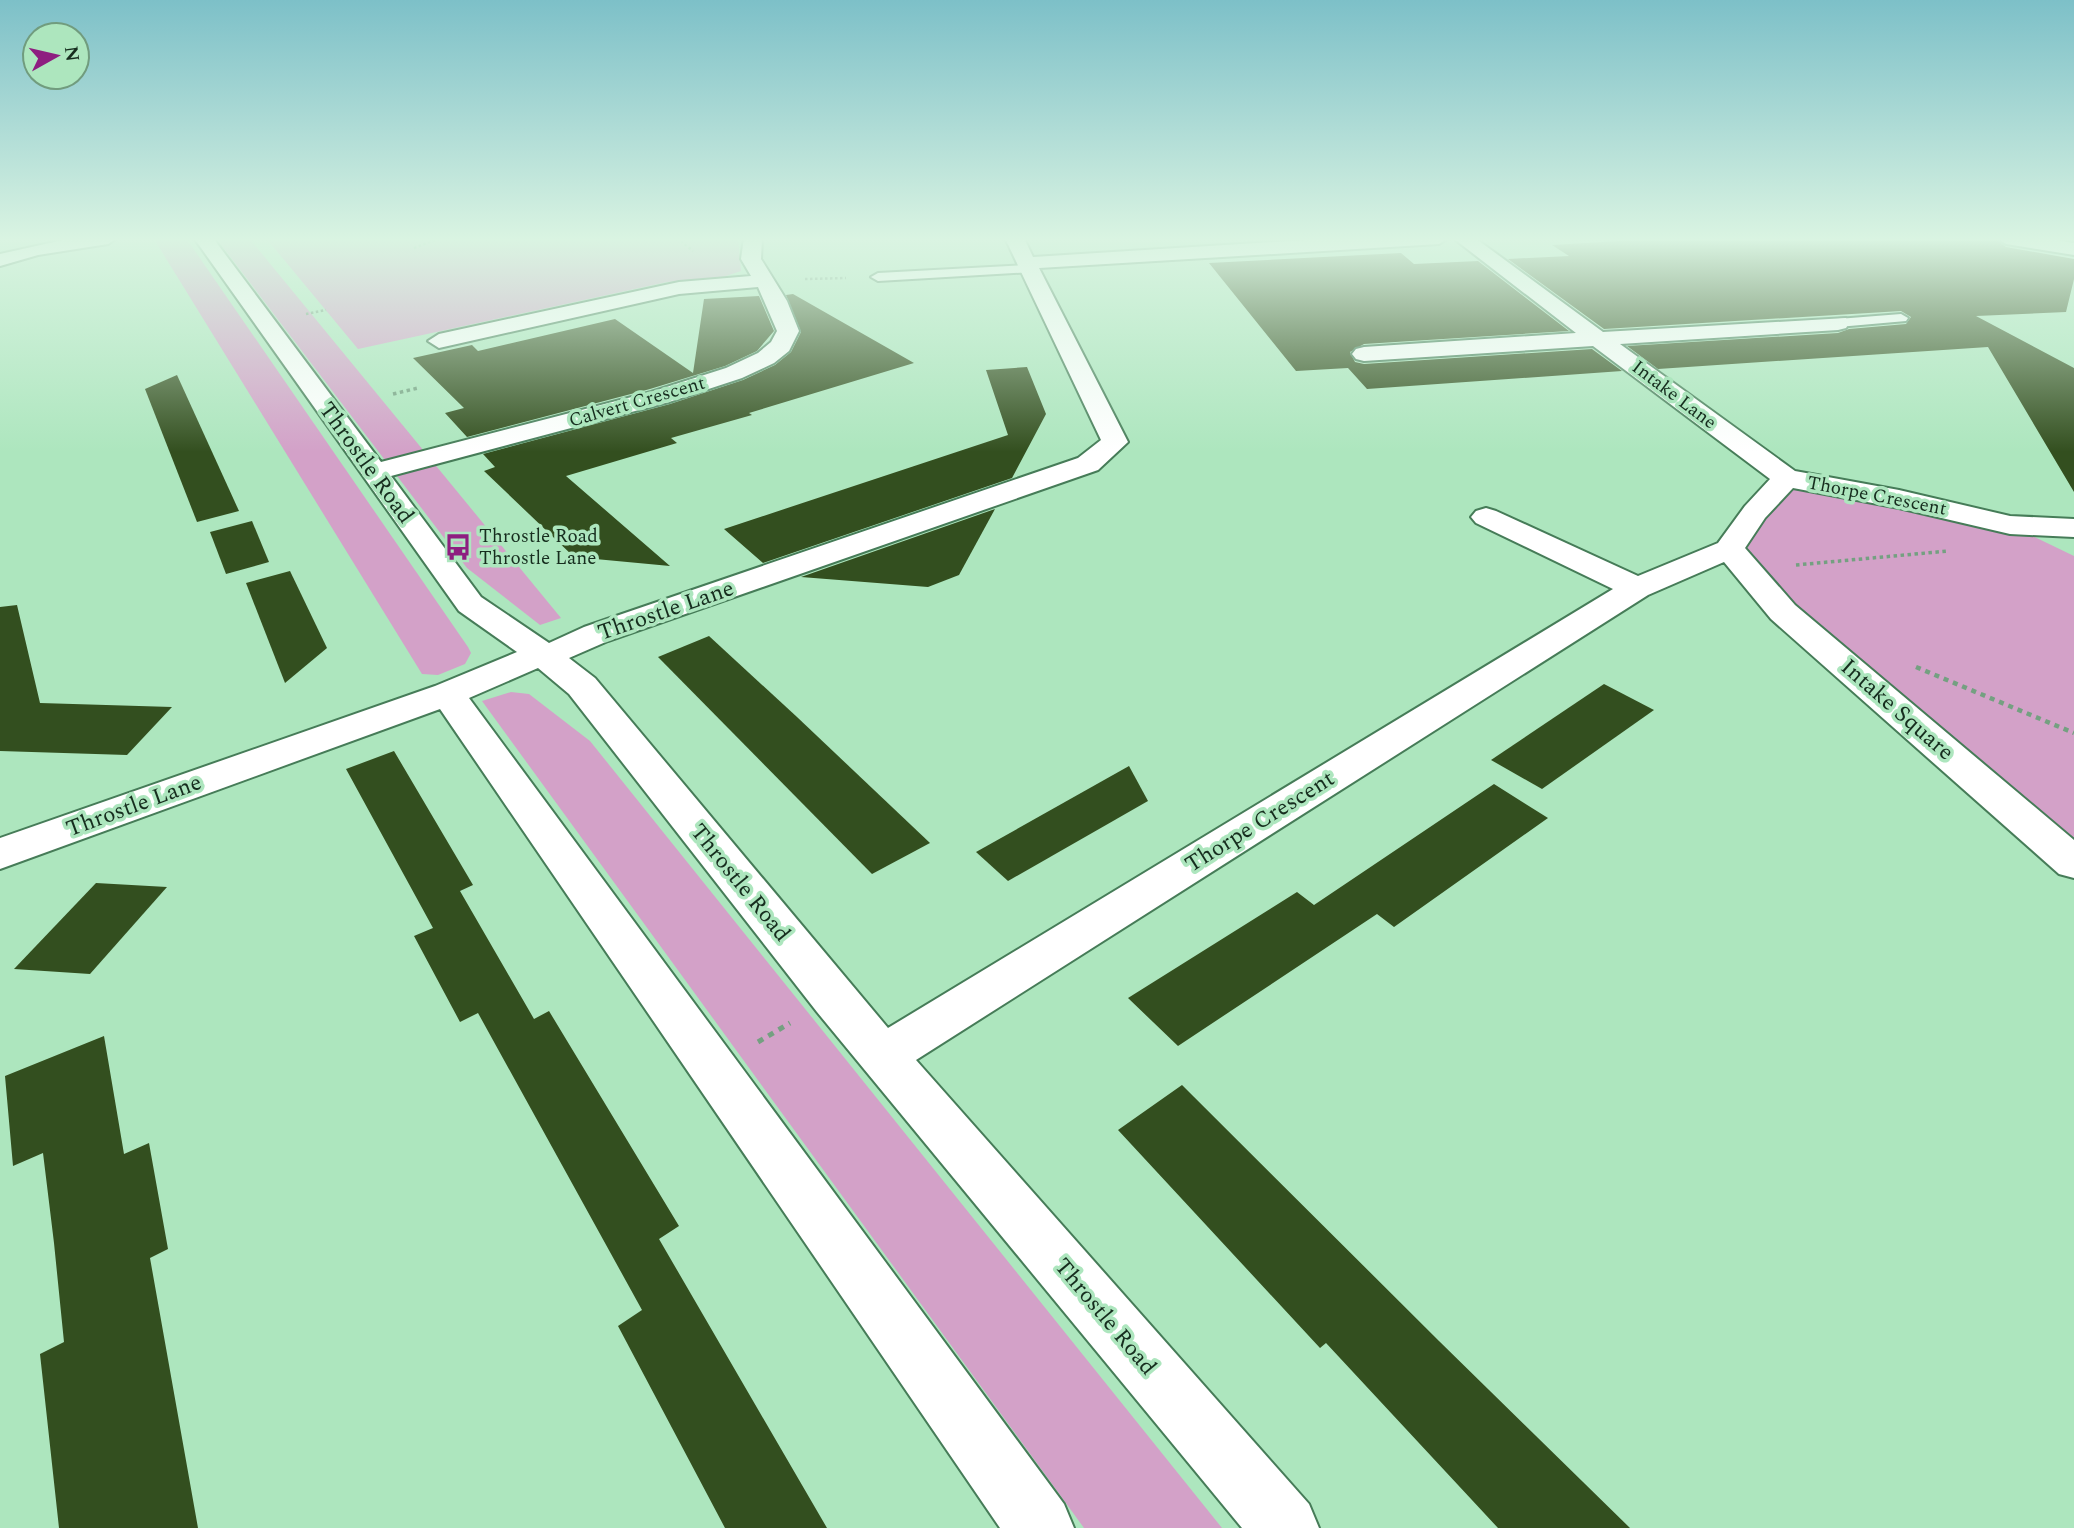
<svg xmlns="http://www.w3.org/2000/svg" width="2074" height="1528" viewBox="0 0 2074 1528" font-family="Spectral,serif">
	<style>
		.green { fill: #d3a1c8 }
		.building { fill: #334f1f }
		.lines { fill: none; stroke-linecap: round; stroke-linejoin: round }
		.service-casing { stroke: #467c58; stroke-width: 4 }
		.minor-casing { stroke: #467c58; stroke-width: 4 }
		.path-far3 { stroke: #74a081; stroke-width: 2.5; stroke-dasharray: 2.5 2.5; stroke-linecap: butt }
		.path-far2 { stroke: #74a081; stroke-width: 3.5; stroke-dasharray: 3.5 3.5; stroke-linecap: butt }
		.path-far1 { stroke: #74a081; stroke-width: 4.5; stroke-dasharray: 5 5; stroke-linecap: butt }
		.path { stroke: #74a081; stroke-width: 5; stroke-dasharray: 6 6; stroke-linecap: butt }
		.service { fill: #fff; fill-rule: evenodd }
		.minor { fill: #fff; fill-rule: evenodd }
		.labels { text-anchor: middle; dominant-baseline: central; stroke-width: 7; stroke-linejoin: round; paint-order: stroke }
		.far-street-label { font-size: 19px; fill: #162d1e; stroke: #ade6be }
		.far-poi-label { font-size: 19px; fill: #162d1e; stroke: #ade6be; text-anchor: start }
		.street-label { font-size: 23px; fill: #162d1e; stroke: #ade6be }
	</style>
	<rect width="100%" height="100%" fill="#ade6be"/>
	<g class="green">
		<path d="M 186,238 L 468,647 L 471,653 L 465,664 L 438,675 L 422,674 L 154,239 Z"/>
		<path d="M 216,238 L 249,238 L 561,618 L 540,625 L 467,568 Z"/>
		<path d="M 266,238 L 738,238 L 741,271 L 723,277 L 667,282 L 358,349 Z"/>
		<path d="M 1786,478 L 2010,525 L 2074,556 L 2074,863 L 1729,549 Z"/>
		<path d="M 511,692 L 529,694 L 590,741 L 1222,1528 L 1084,1528 L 482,701 Z"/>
	</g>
	<g class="building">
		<path d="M 1669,238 L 1994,238 L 2006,247 L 2074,259 L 2074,279 L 2066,312 L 1976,316 L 2074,368 L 2074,492 L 1988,347 L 1658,369 L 1627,346 L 1838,333 L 1849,329 L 1906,324 L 1911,317 L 1901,311 L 1604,329 L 1508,259 L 1569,256 L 1552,245 Z"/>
		<path d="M 1401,253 L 1414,264 L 1478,261 L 1569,331 L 1364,344 L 1350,352 L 1355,362 L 1364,364 L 1592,349 L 1622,371 L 1367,389 L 1348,368 L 1296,371 L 1209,263 Z"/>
		<path d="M 793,294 L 914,363 L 749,413 L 752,415 L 671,438 L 677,443 L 566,476 L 670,566 L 574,557 L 484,471 L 495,467 L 483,454 L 670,404 L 743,380 L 775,365 L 791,352 L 801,332 L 786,295 Z"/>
		<path d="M 759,296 L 774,331 L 757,351 L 725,366 L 650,389 L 467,437 L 445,413 L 464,408 L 413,358 L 472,345 L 478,351 L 615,319 L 693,373 L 704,299 Z"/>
		<path d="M 1027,367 L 1046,414 L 1012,478 L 763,563 L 724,529 L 1008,435 L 986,370 Z"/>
		<path d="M 177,375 L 239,511 L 197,522 L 145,389 Z"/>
		<path d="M 995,509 L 959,575 L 928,587 L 801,577 Z"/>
		<path d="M 252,521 L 269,562 L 226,574 L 210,532 Z"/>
		<path d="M 290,571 L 327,648 L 285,683 L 246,583 Z"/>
		<path d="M 17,605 L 40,703 L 172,707 L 127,755 L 0,751 L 0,607 Z"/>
		<path d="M 709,636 L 797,717 L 930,843 L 872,874 L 658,657 Z"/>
		<path d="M 1604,684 L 1654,710 L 1542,789 L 1491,760 Z"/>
		<path d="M 394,751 L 473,885 L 460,891 L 534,1019 L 549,1011 L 679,1226 L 659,1239 L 827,1528 L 725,1528 L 618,1326 L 642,1310 L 478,1013 L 460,1022 L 414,936 L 433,928 L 346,769 Z"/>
		<path d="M 1129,766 L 1148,801 L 1008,881 L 976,852 Z"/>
		<path d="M 1494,784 L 1548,818 L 1394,927 L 1377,914 L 1178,1046 L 1128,998 L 1297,892 L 1314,905 Z"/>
		<path d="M 96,883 L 167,887 L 90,974 L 14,969 Z"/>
		<path d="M 104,1036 L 124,1154 L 149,1143 L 168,1249 L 150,1258 L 198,1528 L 59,1528 L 40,1354 L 64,1342 L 54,1243 L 43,1153 L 13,1166 L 5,1076 Z"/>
		<path d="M 1182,1085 L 1439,1341 L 1630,1528 L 1498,1528 L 1326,1343 L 1320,1348 L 1118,1130 Z"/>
	</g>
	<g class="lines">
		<defs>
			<g id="service">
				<path d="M 1027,265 L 1032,266 L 1032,272 L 878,281 L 871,277 L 878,273 Z"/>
				<path d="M 1901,314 L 1908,318 L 1906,321 L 1838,327 L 1831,323 L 1838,319 Z"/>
			</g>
			<g id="minor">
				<path d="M 72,238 L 117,238 L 108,244 L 38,255 L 0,266 L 0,254 Z"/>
				<path d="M 194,238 L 213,238 L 381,462 L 651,392 L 726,368 L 758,353 L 771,342 L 777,331 L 758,287 L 679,294 L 439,348 L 428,341 L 439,334 L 679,282 L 751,276 L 741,259 L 744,238 L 762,238 L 761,259 L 787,301 L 799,331 L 789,351 L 774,363 L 742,378 L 669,402 L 391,476 L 481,597 L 549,643 L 584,627 L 1078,458 L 1101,440 L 1005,238 L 1024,238 L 1033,257 L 1338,238 L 1448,238 L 1439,244 L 1039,268 L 1128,442 L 1098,470 L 608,641 L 569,658 L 595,678 L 888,1028 L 1613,589 L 1476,523 L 1471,517 L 1476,511 L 1486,508 L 1496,511 L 1638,576 L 1718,543 L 1745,506 L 1770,479 L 1593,346 L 1364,361 L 1356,359 L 1352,354 L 1356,349 L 1364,347 L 1576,333 L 1453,238 L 1475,238 L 1603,332 L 1846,318 L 1849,323 L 1846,328 L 1838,330 L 1620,344 L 1795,471 L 1899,490 L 2010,516 L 2074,519 L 2074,537 L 2010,534 L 1899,508 L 1793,488 L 1765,518 L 1745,548 L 1795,605 L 2074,840 L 2074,878 L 2059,874 L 1771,619 L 1724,562 L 1648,595 L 916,1060 L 1309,1504 L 1319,1528 L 1242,1528 L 817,1012 L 569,694 L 538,668 L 469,698 L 1064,1504 L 1074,1528 L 1000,1528 L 440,709 L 0,869 L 0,838 L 435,686 L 517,652 L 459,611 Z"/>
				<path d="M 1997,238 L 2044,238 L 2074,243 L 2074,255 L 2006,244 Z"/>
			</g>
		</defs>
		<use href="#service" class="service-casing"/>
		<use href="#minor" class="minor-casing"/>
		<g class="path-far3">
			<path d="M 677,238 L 693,251"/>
			<path d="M 414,248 L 441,238"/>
			<path d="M 805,279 L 846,278"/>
			<path d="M 306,314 L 326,310"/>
		</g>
		<g class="path-far2">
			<path d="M 393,394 L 418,388"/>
			<path d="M 1796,565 L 1948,551"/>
		</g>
		<path class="path-far1" d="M 1916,667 L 2074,733"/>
		<path class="path" d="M 758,1042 L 790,1023"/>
		<use href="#service" class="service"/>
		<use href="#minor" class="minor"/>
	</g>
	<linearGradient id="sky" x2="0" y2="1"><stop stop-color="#7dc0c8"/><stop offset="0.53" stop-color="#daf4e2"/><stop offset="1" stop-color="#daf4e2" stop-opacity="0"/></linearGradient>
	<rect width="2074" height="452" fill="url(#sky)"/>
	<defs>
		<symbol id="bus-bare" viewBox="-9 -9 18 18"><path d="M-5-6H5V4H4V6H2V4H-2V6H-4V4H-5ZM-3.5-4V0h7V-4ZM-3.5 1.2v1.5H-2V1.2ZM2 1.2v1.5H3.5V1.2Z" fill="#8e1e80" stroke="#ade6be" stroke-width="2.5" paint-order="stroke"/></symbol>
	</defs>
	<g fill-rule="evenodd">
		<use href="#bus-bare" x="439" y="528" width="38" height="38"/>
	</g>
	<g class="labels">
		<g class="far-street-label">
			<text transform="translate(1674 395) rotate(37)">Intake Lane</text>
			<text transform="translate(637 402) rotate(-16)">Calvert Crescent</text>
			<text transform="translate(1877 496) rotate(11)">Thorpe Crescent</text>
		</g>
		<g class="far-poi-label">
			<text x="479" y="536">Throstle Road<tspan x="479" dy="22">Throstle Lane</tspan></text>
		</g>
		<g class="street-label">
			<text transform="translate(366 463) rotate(54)">Throstle Road</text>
			<text transform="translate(666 611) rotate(-19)">Throstle Lane</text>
			<text transform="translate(1897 710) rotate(41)">Intake Square</text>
			<text transform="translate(134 806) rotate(-20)">Throstle Lane</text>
			<text transform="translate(1260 822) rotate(-32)">Thorpe Crescent</text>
			<text transform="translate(740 883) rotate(51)">Throstle Road</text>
			<text transform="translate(1105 1317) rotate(50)">Throstle Road</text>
		</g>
	</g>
	<g transform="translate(56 56) rotate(82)"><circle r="33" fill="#ade6be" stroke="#719c7e" stroke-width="2"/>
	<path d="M0-5L12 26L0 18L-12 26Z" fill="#8e1e80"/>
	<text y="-10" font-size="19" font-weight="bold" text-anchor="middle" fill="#162d1e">N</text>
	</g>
</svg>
